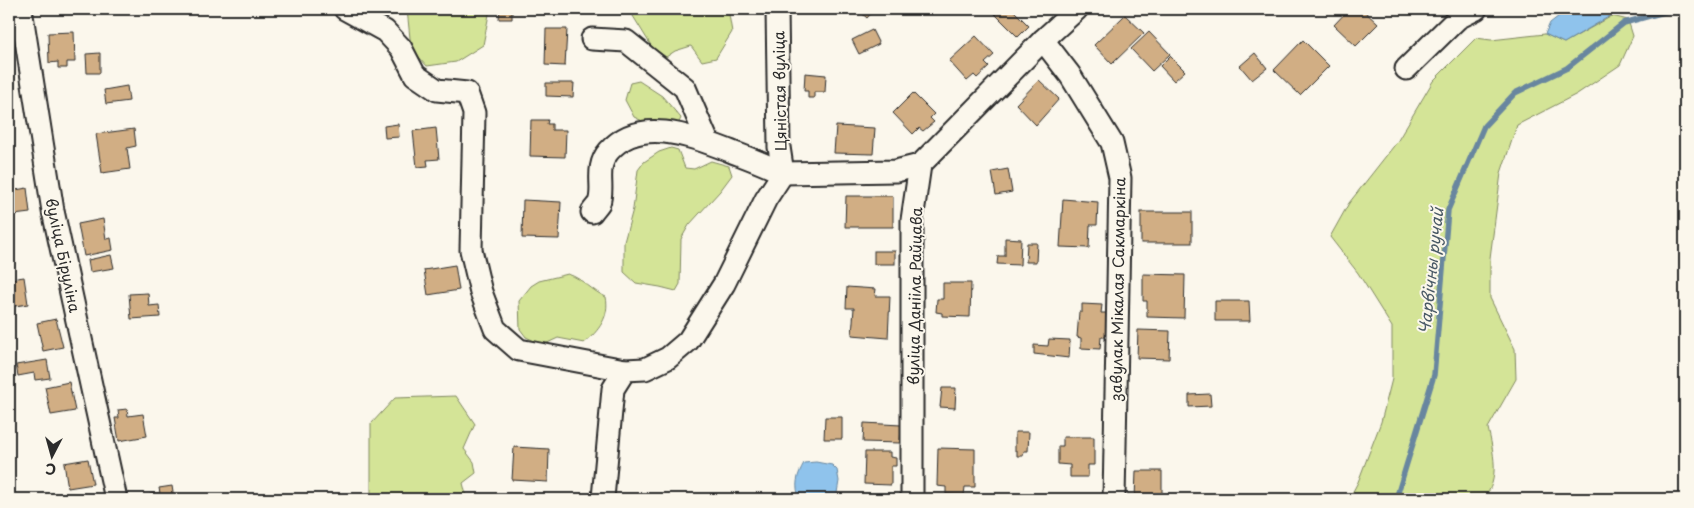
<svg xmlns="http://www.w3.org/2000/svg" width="1694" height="508" viewBox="0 0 1694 508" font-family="'Playpen Sans',sans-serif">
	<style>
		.green { fill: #d4e497; stroke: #808861 }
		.water { fill: #8fc3ec; stroke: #67869f }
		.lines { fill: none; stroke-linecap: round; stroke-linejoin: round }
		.stream { stroke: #67869f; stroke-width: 5.5 }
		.building { fill: #d1ae84; stroke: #2b2b2b }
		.minor-casing { stroke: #2b2b2b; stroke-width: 25 }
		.minor { stroke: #fbf7ec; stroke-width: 21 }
		.labels { text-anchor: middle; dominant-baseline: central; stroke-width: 4; stroke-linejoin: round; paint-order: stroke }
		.street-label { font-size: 15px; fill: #2b2b2b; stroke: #fbf7ec }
		.water-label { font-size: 16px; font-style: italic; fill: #495965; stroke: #fbf7ec }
	</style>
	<rect width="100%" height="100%" fill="#fbf7ec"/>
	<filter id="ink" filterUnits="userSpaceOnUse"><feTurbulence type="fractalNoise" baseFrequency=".02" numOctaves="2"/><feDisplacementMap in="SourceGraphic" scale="10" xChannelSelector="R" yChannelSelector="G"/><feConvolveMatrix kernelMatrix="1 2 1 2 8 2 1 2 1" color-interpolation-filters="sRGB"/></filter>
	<g filter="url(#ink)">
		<g class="green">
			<path d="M 407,9 L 490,9 L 483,45 L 456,62 L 427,66 L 411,48 Z"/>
			<path d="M 633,9 L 728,9 L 732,32 L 716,58 L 702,61 L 691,46 L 675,51 L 666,57 L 652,47 L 633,16 Z"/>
			<path d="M 1612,16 L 1628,20 L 1633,36 L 1620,65 L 1577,94 L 1517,125 L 1501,173 L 1490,258 L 1490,298 L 1515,349 L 1516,379 L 1488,428 C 1493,451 1501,480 1483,499 L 1349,499 L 1358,482 L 1381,422 L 1392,379 L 1392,327 L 1358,273 L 1330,237 L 1349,203 L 1397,142 L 1433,81 L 1476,38 L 1491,40 L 1545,34 L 1564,43 Z"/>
			<path d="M 639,81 L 662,96 L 681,118 L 677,127 L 659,129 L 634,117 L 625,100 L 630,83 Z"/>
			<path d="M 671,148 L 678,150 L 685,168 L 694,169 L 711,161 L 729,166 L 732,175 L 720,191 L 689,225 L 681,239 L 680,284 L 676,291 L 660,287 L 636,283 L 624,272 L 624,242 L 633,209 L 638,170 L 644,162 L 659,152 Z"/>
			<path d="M 568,274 C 583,279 592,291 606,297 C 610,316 599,331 584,343 L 558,338 L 543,345 L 526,337 L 520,329 L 519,301 L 531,286 L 539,281 Z"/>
			<path d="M 456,396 L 475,424 L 464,449 L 474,462 L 476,473 L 463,483 L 467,499 L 371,499 L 371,424 L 395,398 Z"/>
		</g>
		<g class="water">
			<path d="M 1568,9 L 1622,9 L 1564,43 L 1545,34 L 1550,23 Z"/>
			<path d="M 816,462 L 832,465 L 837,470 L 839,481 L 836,499 L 800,499 C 794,486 797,475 804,463 Z"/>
		</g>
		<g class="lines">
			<path class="stream" d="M 1396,499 L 1434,375 L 1448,210 L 1484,126 L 1515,93 L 1567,68 L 1624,23 L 1675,9"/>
		</g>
		<g class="building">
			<path d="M 500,9 L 512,9 L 512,19 L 499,19 Z"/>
			<path d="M 859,9 L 875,9 L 867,18 L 858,10 Z"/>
			<path d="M 997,9 L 1012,9 L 1029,26 L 1018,37 L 994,13 Z"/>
			<path d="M 1349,9 L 1362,9 L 1378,24 L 1356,46 L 1334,25 Z"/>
			<path d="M 1125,15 L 1144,33 L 1112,64 L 1094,45 Z"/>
			<path d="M 546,29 L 567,29 L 565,66 L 545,65 Z"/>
			<path d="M 872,30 L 879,44 L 859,54 L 852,40 Z"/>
			<path d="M 74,32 L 75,62 L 67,62 L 67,68 L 58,68 L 58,62 L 49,63 L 48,33 Z"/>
			<path d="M 1149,32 L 1170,54 L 1152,71 L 1131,49 Z"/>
			<path d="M 976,36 L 994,55 L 985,63 L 989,67 L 977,78 L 974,75 L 967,81 L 949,61 Z"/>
			<path d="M 1303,40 L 1329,66 L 1300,95 L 1274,70 Z"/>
			<path d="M 100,53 L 100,73 L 87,73 L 86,54 Z"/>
			<path d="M 1255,53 L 1267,68 L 1252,80 L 1240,66 Z"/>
			<path d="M 1170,56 L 1185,71 L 1174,81 L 1160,66 Z"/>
			<path d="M 805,73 L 826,75 L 825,92 L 814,92 L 814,98 L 808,98 L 808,91 L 804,91 Z"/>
			<path d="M 1039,80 L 1059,99 L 1036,125 L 1016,104 Z"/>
			<path d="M 546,83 L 574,83 L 573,97 L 546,96 Z"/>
			<path d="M 127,86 L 129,101 L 106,104 L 104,90 Z"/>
			<path d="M 913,93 L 934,114 L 930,118 L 934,122 L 923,131 L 919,128 L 913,134 L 893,113 Z"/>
			<path d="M 531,120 L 548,120 L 547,124 L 552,124 L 552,130 L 566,130 L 565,157 L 530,156 Z"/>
			<path d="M 398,124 L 399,137 L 385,138 L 384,126 Z"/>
			<path d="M 836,126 L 875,128 L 873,154 L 834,153 Z"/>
			<path d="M 436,128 L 439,159 L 427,160 L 428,166 L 417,167 L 413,131 Z"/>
			<path d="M 134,129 L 136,146 L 127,148 L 130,169 L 102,173 L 96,134 Z"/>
			<path d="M 1008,169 L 1012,192 L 996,195 L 992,172 Z"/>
			<path d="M 27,188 L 30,213 L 14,215 L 10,191 Z"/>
			<path d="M 846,196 L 893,196 L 893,227 L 845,227 Z"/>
			<path d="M 1063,199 L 1098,202 L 1097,225 L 1090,225 L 1089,248 L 1060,247 Z"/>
			<path d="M 523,200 L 561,202 L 559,239 L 522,238 Z"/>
			<rect x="1141" y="212" width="51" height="31"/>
			<path d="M 103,219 L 106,239 L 111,238 L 113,250 L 84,256 L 78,224 Z"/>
			<path d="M 1005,238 L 1021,239 L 1020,265 L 997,264 L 998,256 L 1005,256 Z"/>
			<path d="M 1027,243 L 1037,243 L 1036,262 L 1026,262 Z"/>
			<rect x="874" y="251" width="21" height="13"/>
			<path d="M 111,255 L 114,268 L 90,272 L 88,260 Z"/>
			<path d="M 455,265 L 459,290 L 428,295 L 424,270 Z"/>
			<path d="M 9,271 L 11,279 L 24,277 L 28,304 L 9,307 Z"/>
			<path d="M 1143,274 L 1185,275 L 1184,318 L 1147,317 L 1147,301 L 1143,301 Z"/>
			<path d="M 943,283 L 971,283 L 970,317 L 942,316 L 942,313 L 936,312 L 937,299 L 943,299 Z"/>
			<path d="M 847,287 L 876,289 L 875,296 L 890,296 L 888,338 L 852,335 L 854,308 L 846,308 Z"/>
			<path d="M 148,293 L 149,306 L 159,305 L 160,317 L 131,319 L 129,294 Z"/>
			<path d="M 1215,301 L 1249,301 L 1250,321 L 1215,321 Z"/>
			<path d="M 1082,304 L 1102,305 L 1101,313 L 1109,313 L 1108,337 L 1101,337 L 1100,349 L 1081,348 L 1081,338 L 1077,337 L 1079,312 L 1082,312 Z"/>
			<path d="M 56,319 L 63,347 L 43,351 L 37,323 Z"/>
			<path d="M 1138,330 L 1170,331 L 1169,359 L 1137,358 Z"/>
			<path d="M 1049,339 L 1070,340 L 1069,358 L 1034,354 L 1034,345 L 1048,346 Z"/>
			<path d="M 47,360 L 50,378 L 35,380 L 34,373 L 18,376 L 16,365 Z"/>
			<path d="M 69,382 L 75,411 L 51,415 L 45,387 Z"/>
			<path d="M 942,388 L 956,388 L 955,408 L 940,407 Z"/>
			<path d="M 1210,394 L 1211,406 L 1189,407 L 1189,395 Z"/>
			<path d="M 127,409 L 128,416 L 143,414 L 147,436 L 119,441 L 115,418 L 119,418 L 118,410 Z"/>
			<path d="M 825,417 L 842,417 L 842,439 L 824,439 Z"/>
			<path d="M 864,423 L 901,425 L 900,443 L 863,442 Z"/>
			<path d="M 1015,432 L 1029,432 L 1028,451 L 1024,451 L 1023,456 L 1017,456 L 1017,451 L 1015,451 Z"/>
			<path d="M 1063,437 L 1094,437 L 1094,465 L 1088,465 L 1088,477 L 1070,477 L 1070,465 L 1058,464 L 1058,446 L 1063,446 Z"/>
			<path d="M 514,447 L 549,449 L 548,482 L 512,480 Z"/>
			<path d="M 938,448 L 975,449 L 975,487 L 965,487 L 964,495 L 946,494 L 946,487 L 937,486 Z"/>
			<path d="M 865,452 L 890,452 L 890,457 L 896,458 L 896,466 L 891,466 L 891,485 L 864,484 Z"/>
			<path d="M 88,459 L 93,484 L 68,488 L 64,463 Z"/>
			<path d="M 1136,471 L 1162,471 L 1162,499 L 1135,499 Z"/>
			<path d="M 172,486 L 174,499 L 151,499 L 150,494 L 160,493 L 159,488 Z"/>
		</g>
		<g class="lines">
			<defs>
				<g id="minor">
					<path d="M 21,9 L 53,211 L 116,499"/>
					<path d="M 345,9 L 385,31 L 401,48 L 415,75 L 437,90 L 467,93 L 474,113 L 471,250 L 481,292 L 495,329 L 519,350 L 625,370 L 645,369 L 668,358 L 688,341 L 724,284 L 766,199 L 783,173"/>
					<path d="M 777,9 L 779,147 L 783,173"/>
					<path d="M 592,39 L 626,41 L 685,88 L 708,142"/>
					<path d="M 1043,40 L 1070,75 L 1112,143 L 1120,178 L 1114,499"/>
					<path d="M 1406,69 L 1458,18 L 1476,9"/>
					<path d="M 592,212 C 594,209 597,206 599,203 C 605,187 594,168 609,151 C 640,115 693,137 730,151 C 748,158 765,164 783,173 L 896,171 L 920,165"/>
					<path d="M 603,498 L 613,389 L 625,370"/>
					<path d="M 912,499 L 912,220 L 920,165 L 1043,40 L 1077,9"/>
				</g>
			</defs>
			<use href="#minor" class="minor-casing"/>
			<use href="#minor" class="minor"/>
		</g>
	</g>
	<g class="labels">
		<g class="street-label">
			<text transform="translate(779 91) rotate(-91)">Цяністая вуліца</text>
			<text transform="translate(64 255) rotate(78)">вуліца Біруліна</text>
			<text transform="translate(1117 289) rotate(-89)">завулак Мікалая Сакмаркіна</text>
			<text transform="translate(914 296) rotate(-89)">вуліца Данііла Райцава</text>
		</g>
		<g class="water-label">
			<text transform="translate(1430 271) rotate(-84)">Чарвічны ручай</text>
		</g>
	</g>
	<rect width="1694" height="508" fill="none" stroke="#fbf7ec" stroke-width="30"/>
	<rect x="15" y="15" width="1664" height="478" fill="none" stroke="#2b2b2b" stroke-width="2" filter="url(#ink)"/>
	<g transform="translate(52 456) rotate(186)" stroke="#fbf7ec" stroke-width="4" paint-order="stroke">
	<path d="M0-4L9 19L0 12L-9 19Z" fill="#2b2b2b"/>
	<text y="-8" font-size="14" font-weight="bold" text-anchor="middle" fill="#2b2b2b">С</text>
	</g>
</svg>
